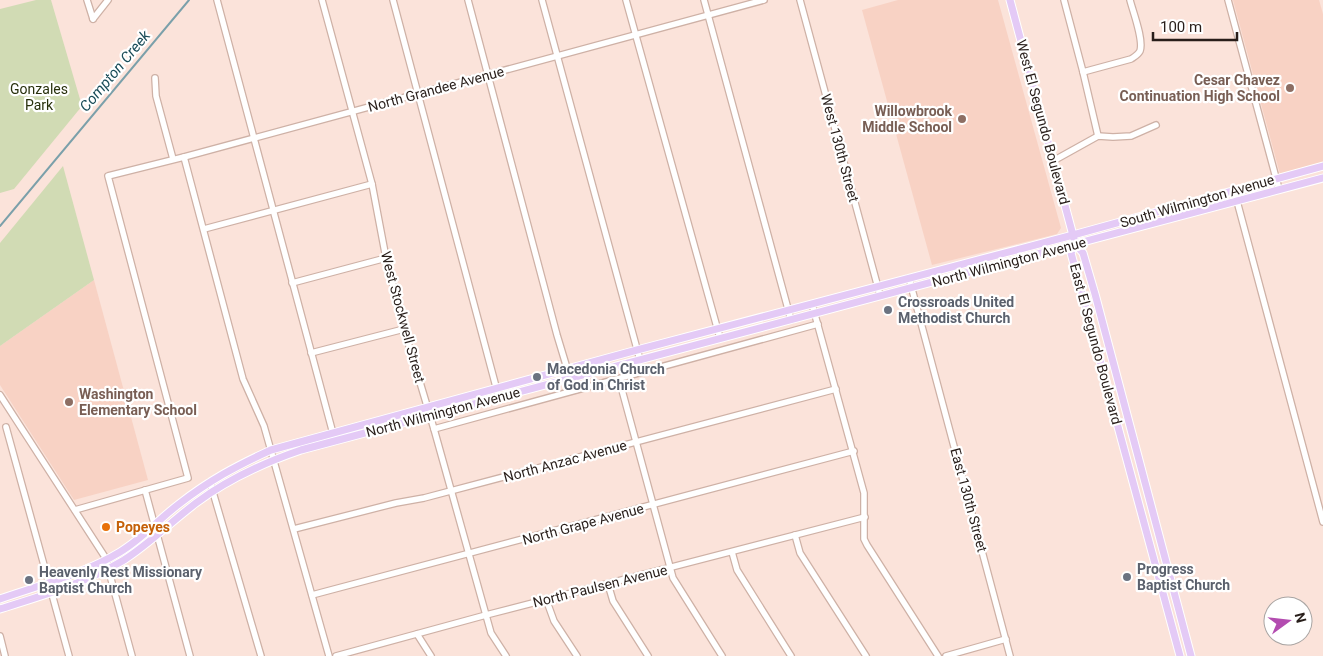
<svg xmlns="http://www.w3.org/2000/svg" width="1323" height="656" viewBox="0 0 1323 656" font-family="Roboto,sans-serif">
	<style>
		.built { fill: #f8d2c4 }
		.green { fill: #d1dbb4 }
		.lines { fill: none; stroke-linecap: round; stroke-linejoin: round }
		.stream { stroke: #7ba0aa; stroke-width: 2 }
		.minor-casing { stroke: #ceb1a6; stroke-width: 8 }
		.major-casing { stroke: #fff; stroke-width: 9 }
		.minor { stroke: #fff; stroke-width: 5.5 }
		.major { stroke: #e4caf6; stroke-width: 7 }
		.education-dot { fill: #8d6e63; stroke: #fff; stroke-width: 2 }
		.worship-dot { fill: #6b7280; stroke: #fff; stroke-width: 2 }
		.food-dot { fill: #e8710a; stroke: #fff; stroke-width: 2 }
		.labels { text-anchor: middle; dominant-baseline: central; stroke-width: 4.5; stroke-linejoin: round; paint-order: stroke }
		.education-label { font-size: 14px; font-weight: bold; fill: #785e54; stroke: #fff; text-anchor: end }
		.park-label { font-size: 14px; fill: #28300c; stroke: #fff }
		.street-label { font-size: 14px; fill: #281e1a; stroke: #fff }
		.worship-label { font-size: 14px; font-weight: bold; fill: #5b616d; stroke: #fff; text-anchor: start }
		.food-label { font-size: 14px; font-weight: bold; fill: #c56008; stroke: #fff; text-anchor: start }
		.water-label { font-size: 15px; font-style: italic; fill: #1a4c58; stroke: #fff }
	</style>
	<rect width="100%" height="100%" fill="#fbe3da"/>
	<g class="built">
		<path d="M 898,0 L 998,0 L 1061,228 L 1057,234 L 932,265 L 862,10 Z"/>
		<path d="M 1233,0 L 1319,0 L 1323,14 L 1323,162 L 1280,174 Z"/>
		<path d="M 94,280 L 148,480 L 74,500 L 0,385 L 0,346 Z"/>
	</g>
	<g class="green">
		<path d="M 36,0 L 51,0 L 82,106 L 14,189 L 0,193 L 0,9 Z"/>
		<path d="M 63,166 L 94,280 L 0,346 L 0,243 Z"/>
	</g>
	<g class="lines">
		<path class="stream" d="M 0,226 L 189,0"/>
		<defs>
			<g id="minor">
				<path d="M 87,0 L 93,19"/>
				<path d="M 217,0 L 335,441"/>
				<path d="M 322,0 L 372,184 L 386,258 L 404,329 L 434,429 L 491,633 L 506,656"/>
				<path d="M 393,0 L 499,398"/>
				<path d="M 468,0 L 557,335 L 570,378"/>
				<path d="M 542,0 L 640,360"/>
				<path d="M 626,0 L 720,338"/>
				<path d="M 704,0 L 791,320"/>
				<path d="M 800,0 L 880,295"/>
				<path d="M 1064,0 L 1083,72 L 1098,136"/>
				<path d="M 1228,0 L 1279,189"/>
				<path d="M 93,19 L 108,0"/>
				<path d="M 1083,72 L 1131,59 C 1134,57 1138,55 1140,51 C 1144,40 1133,12 1130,0"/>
				<path d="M 155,78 L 156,96 L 173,159"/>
				<path d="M 184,157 L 243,379 L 264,426 L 329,656"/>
				<path d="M 1053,161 L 1098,136 L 1113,137 L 1131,136 L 1156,125"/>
				<path d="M 1234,190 L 1323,522"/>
				<path d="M 204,229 L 372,184"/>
				<path d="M 909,278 L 1010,656"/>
				<path d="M 292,283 L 386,258"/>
				<path d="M 812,304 L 864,493 L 864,539 L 867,545 L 938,656"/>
				<path d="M 311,353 L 404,329"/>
				<path d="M 619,379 L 673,578 L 722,656"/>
				<path d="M 0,395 L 105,557 L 132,656"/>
				<path d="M 6,427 L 69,656"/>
				<path d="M 434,429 L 818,324"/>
				<path d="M 210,482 L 261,656"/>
				<path d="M 145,490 L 190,656"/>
				<path d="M 75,510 L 188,478 L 108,176 L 184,157 L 764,0"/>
				<path d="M 294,529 L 396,503 L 424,498 L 836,389"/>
				<path d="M 795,535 L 800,553 L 866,656"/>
				<path d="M 732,552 L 737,570 L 791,656"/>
				<path d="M 608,584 L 613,601 L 648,656"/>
				<path d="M 312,595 L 854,451"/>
				<path d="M 546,599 L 554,621 L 577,656"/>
				<path d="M 417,634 L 431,656"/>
				<path d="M 0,636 L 5,656"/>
				<path d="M 336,656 L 486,615 L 865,517"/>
				<path d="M 946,656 L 1006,639"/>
			</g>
			<g id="major">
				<path d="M 1010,0 L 1074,239"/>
				<path d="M 1075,244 L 1083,253 L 1095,294 L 1191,656"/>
				<path d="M 1075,244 L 1071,253 L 1180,656"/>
				<path d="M 0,599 C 40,585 84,574 120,552 C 142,539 159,519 179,504 C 210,480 236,466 271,450 L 637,350 L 1073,235 L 1323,166"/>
				<path d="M 0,609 C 42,596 86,583 124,560 C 150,543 171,522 196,503 C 228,479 263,463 301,450 L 1323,178"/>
			</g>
		</defs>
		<use href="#minor" class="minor-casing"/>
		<use href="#major" class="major-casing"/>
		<use href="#minor" class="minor"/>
		<use href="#major" class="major"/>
	</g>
	<g class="education-dot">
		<circle cx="1290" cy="88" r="5"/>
		<circle cx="962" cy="119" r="5"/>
		<circle cx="69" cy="402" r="5"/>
	</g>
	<g class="worship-dot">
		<circle cx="888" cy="310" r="5"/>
		<circle cx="537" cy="377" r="5"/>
		<circle cx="1127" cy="577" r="5"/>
		<circle cx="29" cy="580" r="5"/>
	</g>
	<circle class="food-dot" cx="106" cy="527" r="5"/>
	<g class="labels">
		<g class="education-label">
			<text x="1280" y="80">Cesar Chavez<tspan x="1280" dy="16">Continuation High School</tspan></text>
			<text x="952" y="111">Willowbrook<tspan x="952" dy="16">Middle School</tspan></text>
			<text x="79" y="394" text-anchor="start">Washington<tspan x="79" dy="16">Elementary School</tspan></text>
		</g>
		<g class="park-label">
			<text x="39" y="89">Gonzales<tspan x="39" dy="16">Park</tspan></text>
		</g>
		<g class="street-label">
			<text transform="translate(436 89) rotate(-15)">North Grandee Avenue</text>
			<text transform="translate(1043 122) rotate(75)">West El Segundo Boulevard</text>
			<text transform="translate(840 148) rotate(75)">West 130th Street</text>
			<text transform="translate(1197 201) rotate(-16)">South Wilmington Avenue</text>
			<text transform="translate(1009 262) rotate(-15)">North Wilmington Avenue</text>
			<text transform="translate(403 317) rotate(75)">West Stockwell Street</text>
			<text transform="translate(1096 344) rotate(75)">East El Segundo Boulevard</text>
			<text transform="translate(443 412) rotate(-15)">North Wilmington Avenue</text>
			<text transform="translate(565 461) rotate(-15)">North Anzac Avenue</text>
			<text transform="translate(969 500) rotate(75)">East 130th Street</text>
			<text transform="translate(583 524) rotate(-15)">North Grape Avenue</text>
			<text transform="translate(600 586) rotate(-14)">North Paulsen Avenue</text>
		</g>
		<g class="worship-label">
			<text x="898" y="302">Crossroads United<tspan x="898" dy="16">Methodist Church</tspan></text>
			<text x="547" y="369">Macedonia Church<tspan x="547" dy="16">of God in Christ</tspan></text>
			<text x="1137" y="569">Progress<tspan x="1137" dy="16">Baptist Church</tspan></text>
			<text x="39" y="572">Heavenly Rest Missionary<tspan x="39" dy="16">Baptist Church</tspan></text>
		</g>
		<g class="food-label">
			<text x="116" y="527">Popeyes</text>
		</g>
		<g class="water-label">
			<text transform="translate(115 71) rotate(-50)">Compton Creek</text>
		</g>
	</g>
	<g transform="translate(1288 621) rotate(75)"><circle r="24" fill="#ffffff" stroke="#a9a5a3"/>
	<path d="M0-4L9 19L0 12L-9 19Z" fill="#b34cb0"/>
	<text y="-8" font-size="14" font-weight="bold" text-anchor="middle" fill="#281e1a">N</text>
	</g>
	<path d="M1153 32v8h84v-8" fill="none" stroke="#281e1a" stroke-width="2.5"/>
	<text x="1160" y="32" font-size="15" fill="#281e1a" stroke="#ffffff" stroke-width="4" paint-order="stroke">100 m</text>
</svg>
